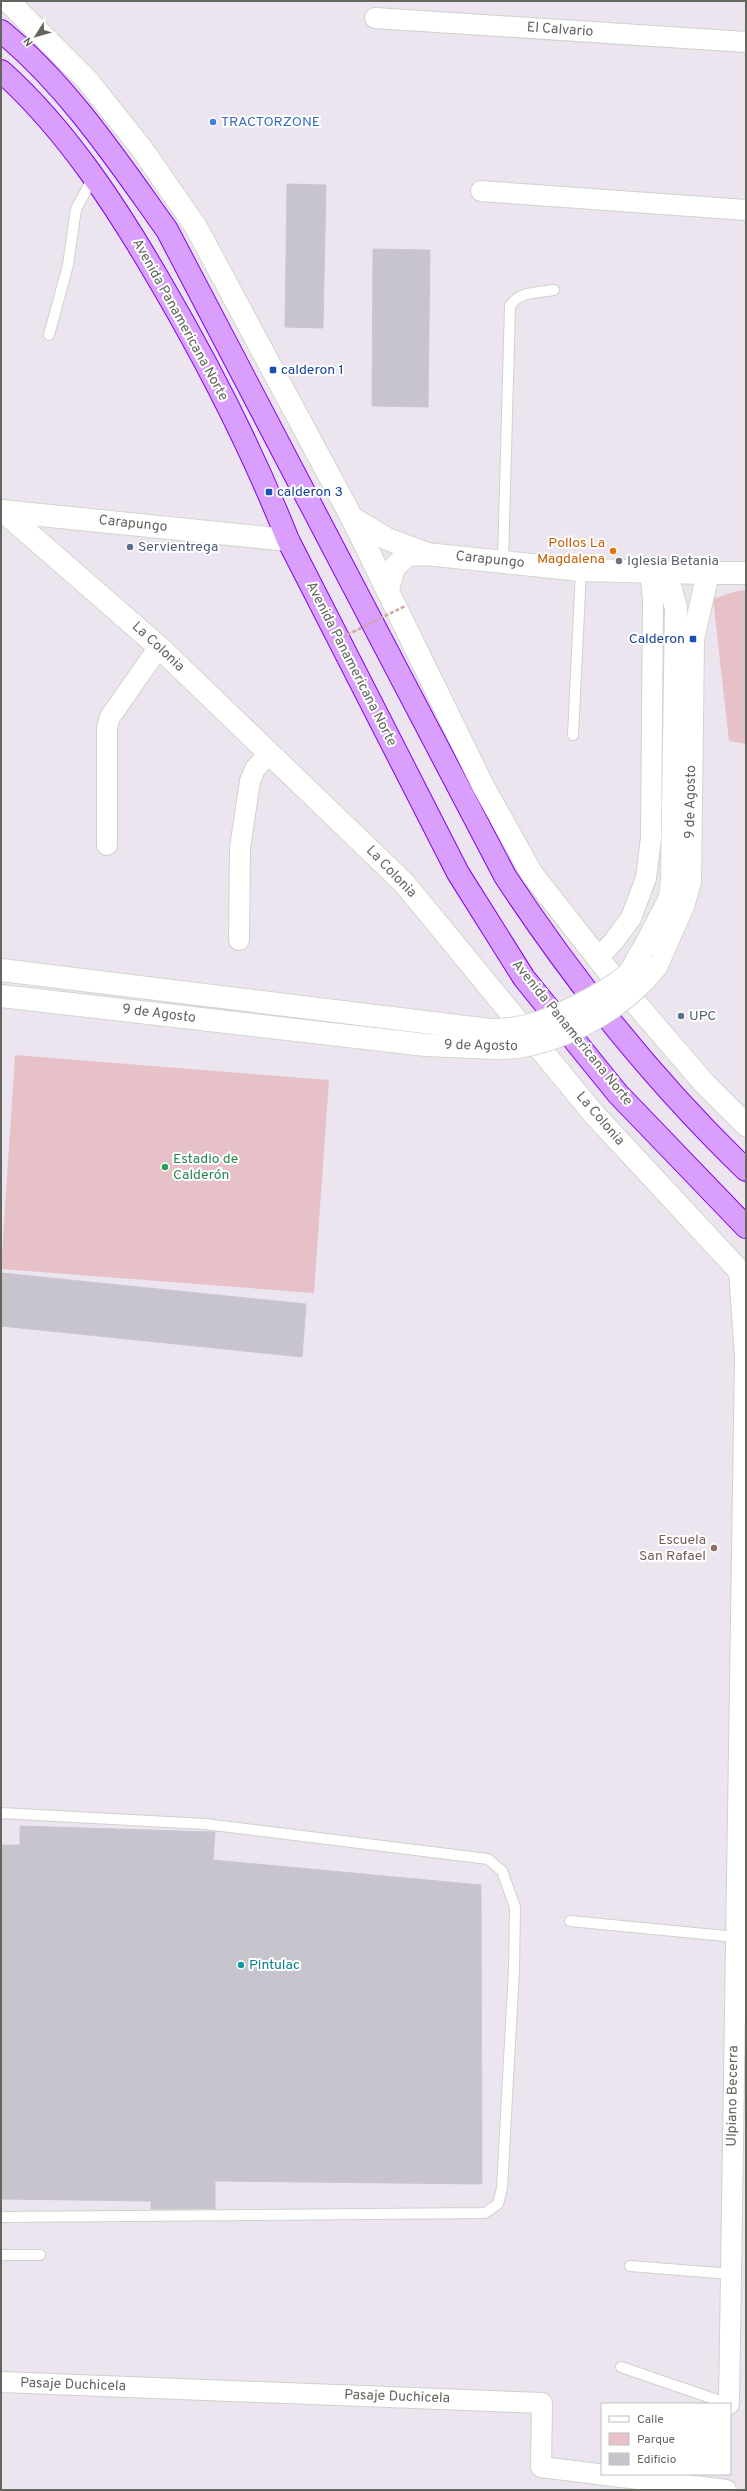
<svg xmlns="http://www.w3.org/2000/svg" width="747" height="2491" viewBox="0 0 747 2491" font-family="Overpass,sans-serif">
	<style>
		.green { fill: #e6c2c8 }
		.building { fill: #c8c4cd; stroke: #ccc4d4 }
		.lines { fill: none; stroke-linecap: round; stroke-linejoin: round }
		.service-casing { stroke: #cfd2cc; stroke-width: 12 }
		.minor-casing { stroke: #cfd2cc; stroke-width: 22 }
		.tertiary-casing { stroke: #cfd2cc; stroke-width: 24 }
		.secondary-casing { stroke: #d2d6ce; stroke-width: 24 }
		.trunk-casing { stroke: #8102f2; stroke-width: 24 }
		.service { stroke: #fff; stroke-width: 10 }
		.minor { stroke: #fff; stroke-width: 20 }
		.tertiary { stroke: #fff; stroke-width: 22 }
		.secondary { stroke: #fff; stroke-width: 22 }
		.trunk { stroke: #da9efd; stroke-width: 22 }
		.secondary-bridge-casing { stroke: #d2d6ce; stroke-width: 24; stroke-linecap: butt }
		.path-bridge { stroke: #cfa5a0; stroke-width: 2.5; stroke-dasharray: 4 2; stroke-linecap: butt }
		.secondary-bridge { stroke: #fff; stroke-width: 22 }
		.shop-dot { fill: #3f7fe0; stroke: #fff; stroke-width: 1.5 }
		.transit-dot { fill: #1a4fb4; stroke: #fff; stroke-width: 1.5 }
		.service-dot { fill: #5c6f8a; stroke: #fff; stroke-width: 1.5 }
		.food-dot { fill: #e8710a; stroke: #fff; stroke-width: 1.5 }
		.worship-dot { fill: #6b7280; stroke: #fff; stroke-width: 1.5 }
		.leisure-dot { fill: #2e9e5b; stroke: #fff; stroke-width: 1.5 }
		.education-dot { fill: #8d6e63; stroke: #fff; stroke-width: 1.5 }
		.culture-dot { fill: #0f9aa8; stroke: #fff; stroke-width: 1.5 }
		.labels { text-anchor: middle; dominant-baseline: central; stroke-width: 4; stroke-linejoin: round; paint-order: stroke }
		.street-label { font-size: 14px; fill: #62665d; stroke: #fff }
		.shop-label { font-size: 14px; fill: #366cbe; stroke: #fff; text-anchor: start }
		.transit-label { font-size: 14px; fill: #164399; stroke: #fff; text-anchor: start }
		.food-label { font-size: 14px; fill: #c56008; stroke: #fff; text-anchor: end }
		.service-label { font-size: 14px; fill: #4e5e75; stroke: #fff; text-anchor: start }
		.worship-label { font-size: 14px; fill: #5b616d; stroke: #fff; text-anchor: start }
		.leisure-label { font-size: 14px; fill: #27864d; stroke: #fff; text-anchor: start }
		.education-label { font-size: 14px; fill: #785e54; stroke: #fff; text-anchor: end }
		.culture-label { font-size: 14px; fill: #0d838f; stroke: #fff; text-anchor: start }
	</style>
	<rect width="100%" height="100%" fill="#ece5ef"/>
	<g class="green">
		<path d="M 746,590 L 746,744 L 729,741 L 713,599 L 737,591 Z"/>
		<path d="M 15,1055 L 329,1080 L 314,1293 L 1,1269 Z"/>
	</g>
	<g class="building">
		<path d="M 287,184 L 326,185 L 323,328 L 285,327 Z"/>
		<path d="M 373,249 L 430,250 L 428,407 L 372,406 Z"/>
		<path d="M 1,1273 L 306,1304 L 302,1357 L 1,1326 Z"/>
		<path d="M 20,1826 L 215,1832 L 213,1860 L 481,1885 L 482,2184 L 215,2181 L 215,2209 L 151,2209 L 151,2201 L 2,2199 L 1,1845 L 20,1845 Z"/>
	</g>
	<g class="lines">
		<defs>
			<g id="service">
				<path d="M 49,335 L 68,265 L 76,209 L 93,178"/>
				<path d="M 503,560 L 510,306 C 519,291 537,293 554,290"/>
				<path d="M 573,735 L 581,570"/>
				<path d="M 1,1813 L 205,1824 L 488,1859 L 502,1871 L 515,1907 L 514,1969 L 502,2188 L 498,2204 L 485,2213 L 1,2217"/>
				<path d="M 570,1921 L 736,1937"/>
				<path d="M 1,2255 L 40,2255"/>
				<path d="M 630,2266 L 731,2274"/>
				<path d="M 621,2367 L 729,2404"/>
			</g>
			<g id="minor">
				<path d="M 375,18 L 746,42"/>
				<path d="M 481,191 L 746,210"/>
				<path d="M 107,845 L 107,728 L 110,717 L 159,647"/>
				<path d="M 239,940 L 240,848 L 250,781 L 255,769 L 269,754"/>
				<path d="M 598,958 L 614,941 L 631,918 L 646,878 L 651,838 L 653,599 L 650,571"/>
				<path d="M 1,2382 L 542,2403 L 541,2467 L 726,2490"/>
				<path d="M 729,2404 L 745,1357 L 739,1271"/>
			</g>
			<path id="tertiary" d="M 708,573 L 746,573"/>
			<g id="secondary">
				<path d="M 8,1 L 88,81 L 142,149 L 196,227 L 352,518 L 483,786 L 532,874 L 608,971 L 704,1083 L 746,1125"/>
				<path d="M 1,511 L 288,540"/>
				<path d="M 3,511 L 159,647 L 404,883 L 593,1113 L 746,1278"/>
				<path d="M 352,518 L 387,539 L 425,553"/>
				<path d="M 388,589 L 394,568 L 407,555 L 426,554 L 581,570 L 708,573 L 693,639 L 690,882 L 683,906 L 656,967"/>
				<path d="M 644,948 L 670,898 L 672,878 L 676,608 L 670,586 L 656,572"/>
				<path d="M 1,970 L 490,1030"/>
				<path d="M 1,996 L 426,1045 L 496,1048"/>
			</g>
			<g id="trunk">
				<path d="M 1,31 C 68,86 117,160 167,230 L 505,876 C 576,984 653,1080 746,1170"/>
				<path d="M 1,71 C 67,130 118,209 162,285 C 210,367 253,452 288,540 L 458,873 L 524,978 L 618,1094 L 746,1227"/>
			</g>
		</defs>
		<use href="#service" class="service-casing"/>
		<use href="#minor" class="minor-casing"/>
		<use href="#tertiary" class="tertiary-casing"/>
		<use href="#secondary" class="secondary-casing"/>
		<use href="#trunk" class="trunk-casing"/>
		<use href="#service" class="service"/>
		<use href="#minor" class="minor"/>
		<use href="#tertiary" class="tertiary"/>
		<use href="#secondary" class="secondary"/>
		<use href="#trunk" class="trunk"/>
		<defs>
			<g id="secondary-bridge">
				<path d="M 490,1030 C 528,1031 556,1017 589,1000 C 603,992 619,984 630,972 C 635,965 639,955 644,948"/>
				<path d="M 496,1048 C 552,1049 621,1011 656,967"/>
			</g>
		</defs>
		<use href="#secondary-bridge" class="secondary-bridge-casing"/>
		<path class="path-bridge" d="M 331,643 L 405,606"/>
		<use href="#secondary-bridge" class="secondary-bridge"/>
	</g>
	<circle class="shop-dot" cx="213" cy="122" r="4"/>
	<g class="transit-dot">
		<rect x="269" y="366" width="8" height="8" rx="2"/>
		<rect x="265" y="488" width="8" height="8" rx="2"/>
		<rect x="689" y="635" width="8" height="8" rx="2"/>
	</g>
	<g class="service-dot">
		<circle cx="130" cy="547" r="4"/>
		<circle cx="681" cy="1016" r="4"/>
	</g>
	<circle class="food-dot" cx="613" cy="551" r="4"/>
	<circle class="worship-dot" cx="619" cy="561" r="4"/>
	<circle class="leisure-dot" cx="165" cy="1167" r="4"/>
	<circle class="education-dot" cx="714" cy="1548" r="4"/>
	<circle class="culture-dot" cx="241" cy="1965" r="4"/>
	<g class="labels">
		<g class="street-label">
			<text transform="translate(560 30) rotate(4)">El Calvario</text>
			<text transform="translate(180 320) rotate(61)">Avenida Panamericana Norte</text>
			<text transform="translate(133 524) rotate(6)">Carapungo</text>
			<text transform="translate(490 560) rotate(6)">Carapungo</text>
			<text transform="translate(158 647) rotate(43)">La Colonia</text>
			<text transform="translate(351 664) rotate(63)">Avenida Panamericana Norte</text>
			<text transform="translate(691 802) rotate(-89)">9 de Agosto</text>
			<text transform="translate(391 872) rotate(46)">La Colonia</text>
			<text transform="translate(159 1014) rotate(7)">9 de Agosto</text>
			<text transform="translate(572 1033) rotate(51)">Avenida Panamericana Norte</text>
			<text transform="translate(481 1046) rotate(1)">9 de Agosto</text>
			<text transform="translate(600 1119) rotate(49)">La Colonia</text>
			<text transform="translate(733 2096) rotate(-89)">Ulpiano Becerra</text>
			<text transform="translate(73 2385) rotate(2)">Pasaje Duchicela</text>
			<text transform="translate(397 2397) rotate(2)">Pasaje Duchicela</text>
		</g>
		<g class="shop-label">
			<text x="221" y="122">TRACTORZONE</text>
		</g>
		<g class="transit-label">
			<text x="281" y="370">calderon 1</text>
			<text x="277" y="492">calderon 3</text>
			<text x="685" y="639" text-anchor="end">Calderon</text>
		</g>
		<g class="food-label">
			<text x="605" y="543">Pollos La<tspan x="605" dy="16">Magdalena</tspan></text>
		</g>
		<g class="service-label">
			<text x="138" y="547">Servientrega</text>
			<text x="689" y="1016">UPC</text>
		</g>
		<g class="worship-label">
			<text x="627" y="561">Iglesia Betania</text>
		</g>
		<g class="leisure-label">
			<text x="173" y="1159">Estadio de<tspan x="173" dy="16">Calderón</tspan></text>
		</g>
		<g class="education-label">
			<text x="706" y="1540">Escuela<tspan x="706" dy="16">San Rafael</tspan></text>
		</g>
		<g class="culture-label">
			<text x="249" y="1965">Pintulac</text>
		</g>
	</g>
	<rect width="747" height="2491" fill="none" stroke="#62665d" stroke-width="4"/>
	<rect x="601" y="2403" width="130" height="72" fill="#ffffff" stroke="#c0c2be"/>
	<rect x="609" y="2416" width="20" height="6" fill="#ffffff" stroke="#c0c2be"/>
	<text x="637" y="2423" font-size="12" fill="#62665d">Calle</text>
	<rect x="609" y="2433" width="20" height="12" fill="#e6c2c8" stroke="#c0c2be"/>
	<text x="637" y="2443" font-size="12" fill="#62665d">Parque</text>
	<rect x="609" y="2453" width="20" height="12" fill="#c8c4cd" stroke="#c0c2be"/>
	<text x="637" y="2463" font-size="12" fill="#62665d">Edificio</text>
	<g transform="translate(36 36) rotate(233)" stroke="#ffffff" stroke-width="3" paint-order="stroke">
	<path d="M0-3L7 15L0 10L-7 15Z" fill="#62665d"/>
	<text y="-6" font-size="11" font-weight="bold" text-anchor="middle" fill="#62665d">N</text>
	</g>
</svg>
